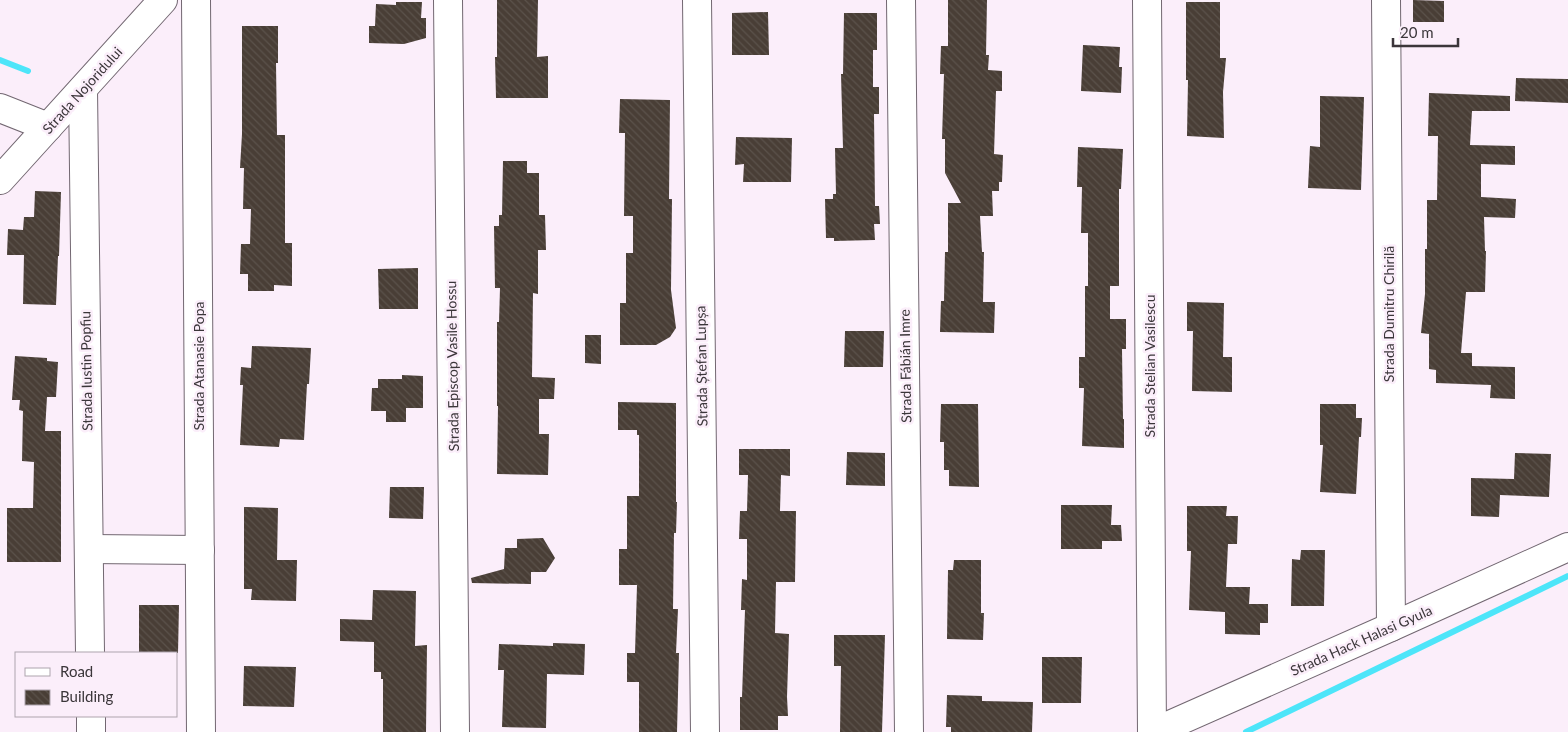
<svg xmlns="http://www.w3.org/2000/svg" width="1568" height="732" viewBox="0 0 1568 732" font-family="Lato,sans-serif">
	<style>
		.lines { fill: none; stroke-linecap: round; stroke-linejoin: round }
		.stream { stroke: #4de5f9; stroke-width: 6 }
		.building { fill: url(#building-back-hatch) }
		.minor-casing { stroke: #726771; stroke-width: 30 }
		.major-casing { stroke: #726771; stroke-width: 30 }
		.minor { stroke: #fff; stroke-width: 28 }
		.major { stroke: #fff; stroke-width: 28 }
		.labels { text-anchor: middle; dominant-baseline: central; stroke-width: 5; stroke-linejoin: round; paint-order: stroke }
		.street-label { font-size: 14px; fill: #3b363a; stroke: #fbeefa }
	</style>
	<defs>
		<pattern id="building-back-hatch" width="6" height="6" patternUnits="userSpaceOnUse" patternTransform="scale(1.25)"><rect width="6" height="6" fill="#493e36"/><path d="M-1 5l2 2M0 0l6 6M5-1l2 2" fill="none" stroke="#5b524b"/></pattern>
	</defs>
	<rect width="100%" height="100%" fill="#fbeefa"/>
	<g class="lines">
		<g class="stream">
			<path d="M 0,60 L 28,71"/>
			<path d="M 1246,732 L 1568,576"/>
		</g>
	</g>
	<g class="building">
		<path d="M 497,0 L 538,0 L 537,57 L 548,56 L 548,98 L 496,98 L 495,57 L 497,57 Z"/>
		<path d="M 948,0 L 987,0 L 986,55 L 989,55 L 988,70 L 1002,71 L 1002,91 L 996,91 L 994,154 L 1003,155 L 1002,182 L 999,182 L 999,191 L 992,191 L 993,216 L 980,216 L 982,252 L 984,252 L 983,302 L 995,302 L 994,333 L 940,332 L 941,301 L 944,301 L 945,252 L 948,252 L 948,203 L 961,203 L 945,173 L 945,139 L 942,139 L 944,74 L 940,74 L 941,46 L 948,46 Z"/>
		<path d="M 1413,0 L 1444,1 L 1444,22 L 1413,22 Z"/>
		<path d="M 396,2 L 422,2 L 421,18 L 426,18 L 426,38 L 404,44 L 369,43 L 369,26 L 375,26 L 376,4 L 396,5 Z"/>
		<path d="M 1186,2 L 1220,2 L 1220,58 L 1226,58 L 1223,92 L 1224,138 L 1187,136 L 1188,80 L 1186,80 Z"/>
		<path d="M 768,12 L 769,55 L 732,55 L 732,13 Z"/>
		<path d="M 844,13 L 877,13 L 877,50 L 873,50 L 873,87 L 879,87 L 879,114 L 874,114 L 875,206 L 879,206 L 880,224 L 874,224 L 875,240 L 834,241 L 834,238 L 826,238 L 825,199 L 833,199 L 833,194 L 836,194 L 835,148 L 843,148 L 841,74 L 843,74 Z"/>
		<path d="M 242,26 L 278,26 L 278,63 L 276,63 L 277,135 L 285,135 L 285,243 L 292,243 L 292,286 L 274,285 L 274,291 L 248,291 L 248,274 L 240,274 L 241,244 L 250,244 L 251,209 L 243,209 L 244,168 L 240,168 L 242,134 Z"/>
		<path d="M 1083,45 L 1120,47 L 1119,67 L 1122,67 L 1121,93 L 1081,91 Z"/>
		<path d="M 1516,78 L 1568,79 L 1568,103 L 1515,101 Z"/>
		<path d="M 1429,93 L 1510,96 L 1510,111 L 1472,111 L 1470,145 L 1515,146 L 1515,165 L 1481,164 L 1481,197 L 1516,199 L 1515,218 L 1484,217 L 1485,251 L 1486,251 L 1485,292 L 1466,292 L 1461,353 L 1472,353 L 1472,366 L 1515,367 L 1515,399 L 1490,398 L 1491,385 L 1436,383 L 1436,370 L 1429,369 L 1429,334 L 1421,333 L 1425,294 L 1425,249 L 1427,249 L 1427,200 L 1437,200 L 1438,136 L 1428,136 Z"/>
		<path d="M 1320,96 L 1364,97 L 1361,190 L 1308,188 L 1310,146 L 1320,147 Z"/>
		<path d="M 620,99 L 670,100 L 669,199 L 672,199 L 671,290 L 676,328 L 670,337 L 656,345 L 620,345 L 620,303 L 626,303 L 626,253 L 633,253 L 633,216 L 624,216 L 625,133 L 619,133 Z"/>
		<path d="M 736,137 L 792,138 L 791,182 L 743,182 L 744,164 L 735,165 Z"/>
		<path d="M 1078,147 L 1123,149 L 1121,189 L 1119,189 L 1119,286 L 1110,286 L 1110,319 L 1126,319 L 1126,349 L 1122,349 L 1123,419 L 1124,419 L 1124,448 L 1082,446 L 1084,388 L 1079,388 L 1079,357 L 1085,357 L 1085,286 L 1088,286 L 1088,233 L 1081,233 L 1082,187 L 1077,187 Z"/>
		<path d="M 503,161 L 527,161 L 527,173 L 539,173 L 539,215 L 545,215 L 546,250 L 538,250 L 538,294 L 533,293 L 532,377 L 555,378 L 554,399 L 539,399 L 539,434 L 549,434 L 548,475 L 497,474 L 498,406 L 497,406 L 497,322 L 499,322 L 500,288 L 495,288 L 494,226 L 499,226 L 499,215 L 502,215 Z"/>
		<path d="M 35,191 L 61,192 L 59,256 L 58,256 L 56,305 L 23,304 L 24,255 L 7,255 L 8,229 L 23,230 L 24,217 L 34,217 Z"/>
		<path d="M 418,268 L 418,309 L 379,309 L 378,269 Z"/>
		<path d="M 1187,302 L 1224,303 L 1223,357 L 1232,357 L 1232,392 L 1192,391 L 1193,331 L 1187,331 Z"/>
		<path d="M 845,331 L 884,331 L 883,367 L 844,367 Z"/>
		<path d="M 585,335 L 601,335 L 601,364 L 585,363 Z"/>
		<path d="M 252,346 L 311,348 L 309,384 L 307,384 L 304,440 L 280,439 L 279,447 L 240,445 L 243,385 L 240,385 L 241,367 L 251,368 Z"/>
		<path d="M 15,356 L 47,358 L 47,361 L 58,362 L 56,397 L 47,397 L 45,431 L 61,431 L 61,562 L 7,562 L 7,508 L 33,508 L 34,462 L 22,461 L 23,411 L 19,410 L 20,400 L 12,400 Z"/>
		<path d="M 402,375 L 423,376 L 423,408 L 406,408 L 406,422 L 386,422 L 386,411 L 371,411 L 372,388 L 378,388 L 378,379 L 402,379 Z"/>
		<path d="M 618,402 L 676,403 L 676,502 L 677,502 L 676,533 L 674,533 L 673,609 L 678,609 L 676,653 L 679,653 L 677,732 L 639,732 L 639,682 L 627,682 L 627,653 L 635,653 L 637,585 L 619,585 L 619,549 L 627,549 L 627,496 L 639,496 L 639,435 L 637,435 L 637,430 L 618,430 Z"/>
		<path d="M 941,404 L 978,404 L 979,487 L 949,486 L 949,470 L 944,470 L 944,442 L 940,442 Z"/>
		<path d="M 1320,404 L 1356,404 L 1356,418 L 1362,418 L 1361,437 L 1359,437 L 1356,494 L 1320,492 L 1323,445 L 1320,445 Z"/>
		<path d="M 739,449 L 790,449 L 790,476 L 781,475 L 780,511 L 796,511 L 795,582 L 776,582 L 775,633 L 789,634 L 787,697 L 788,716 L 778,716 L 778,730 L 740,730 L 740,697 L 742,697 L 745,610 L 741,610 L 742,579 L 747,580 L 747,539 L 739,539 L 740,511 L 747,511 L 748,475 L 739,475 Z"/>
		<path d="M 847,452 L 885,453 L 885,486 L 846,485 Z"/>
		<path d="M 1515,453 L 1551,454 L 1549,497 L 1500,495 L 1499,517 L 1471,516 L 1471,478 L 1514,479 Z"/>
		<path d="M 390,487 L 424,487 L 423,519 L 389,518 Z"/>
		<path d="M 1061,505 L 1112,505 L 1111,525 L 1121,525 L 1122,541 L 1102,541 L 1102,549 L 1061,549 Z"/>
		<path d="M 1187,506 L 1227,506 L 1226,516 L 1238,516 L 1237,544 L 1228,544 L 1226,587 L 1250,587 L 1249,604 L 1268,604 L 1268,623 L 1260,623 L 1260,635 L 1225,634 L 1225,612 L 1189,610 L 1191,551 L 1187,551 Z"/>
		<path d="M 244,507 L 278,508 L 277,560 L 297,560 L 296,601 L 251,600 L 252,589 L 244,589 Z"/>
		<path d="M 543,538 L 555,558 L 546,572 L 531,572 L 531,584 L 472,583 L 471,578 L 504,569 L 505,548 L 517,548 L 517,539 Z"/>
		<path d="M 1301,550 L 1325,550 L 1324,606 L 1291,606 L 1292,559 L 1300,560 Z"/>
		<path d="M 954,560 L 981,560 L 981,613 L 984,613 L 983,640 L 947,639 L 948,570 L 953,570 Z"/>
		<path d="M 373,590 L 416,591 L 415,646 L 427,645 L 426,732 L 383,732 L 383,679 L 381,679 L 381,672 L 374,672 L 374,642 L 340,641 L 340,619 L 372,620 Z"/>
		<path d="M 139,605 L 179,605 L 178,653 L 139,653 Z"/>
		<path d="M 834,635 L 885,635 L 882,732 L 840,732 L 841,666 L 834,666 Z"/>
		<path d="M 553,643 L 585,644 L 584,675 L 547,674 L 546,728 L 502,727 L 504,670 L 498,670 L 499,644 L 553,646 Z"/>
		<path d="M 1042,657 L 1082,657 L 1081,703 L 1042,703 Z"/>
		<path d="M 244,666 L 296,667 L 294,707 L 243,706 Z"/>
		<path d="M 947,695 L 982,696 L 982,701 L 1033,702 L 1032,732 L 951,732 L 951,727 L 946,727 Z"/>
	</g>
	<g class="lines">
		<defs>
			<g id="minor">
				<path d="M 196,0 L 201,732"/>
				<path d="M 448,0 L 455,732"/>
				<path d="M 697,0 L 705,732"/>
				<path d="M 901,0 L 909,732"/>
				<path d="M 1147,0 L 1152,732"/>
				<path d="M 1386,0 L 1391,627"/>
				<path d="M 83,89 L 90,653"/>
				<path d="M 0,108 L 48,127"/>
				<path d="M 89,549 L 200,550"/>
				<path d="M 91,716 L 91,732"/>
				<path d="M 1154,732 L 1391,627 L 1568,547"/>
			</g>
			<path id="major" d="M 0,180 L 163,0"/>
		</defs>
		<use href="#minor" class="minor-casing"/>
		<use href="#major" class="major-casing"/>
		<use href="#minor" class="minor"/>
		<use href="#major" class="major"/>
	</g>
	<g class="labels">
		<g class="street-label">
			<text transform="translate(82 90) rotate(-48)">Strada Nojoridului</text>
			<text transform="translate(1388 314) rotate(-90)">Strada Dumitru Chirilă</text>
			<text transform="translate(198 366) rotate(-90)">Strada Atanasie Popa</text>
			<text transform="translate(452 366) rotate(-91)">Strada Episcop Vasile Hossu</text>
			<text transform="translate(701 366) rotate(-91)">Strada Ștefan Lupșa</text>
			<text transform="translate(905 366) rotate(-91)">Strada Fábián Imre</text>
			<text transform="translate(1149 366) rotate(-90)">Strada Stelian Vasilescu</text>
			<text transform="translate(86 371) rotate(-91)">Strada Iustin Popfiu</text>
			<text transform="translate(1361 640) rotate(-24)">Strada Hack Halasi Gyula</text>
		</g>
	</g>
	<rect x="15" y="652" width="162" height="65" fill="#fbeefa" stroke="#aea4ad"/>
	<rect x="25" y="668" width="25" height="8" fill="#ffffff" stroke="#aea4ad"/>
	<text x="60" y="677" font-size="15" fill="#3b363a">Road</text>
	<rect x="25" y="690" width="25" height="15" fill="url(#building-back-hatch)" stroke="#aea4ad"/>
	<text x="60" y="702" font-size="15" fill="#3b363a">Building</text>
	<path d="M1393 38v8h65v-8" fill="none" stroke="#3b363a" stroke-width="2.5"/>
	<text x="1400" y="38" font-size="15" fill="#3b363a" stroke="#fbeefa" stroke-width="4" paint-order="stroke">20 m</text>
</svg>
